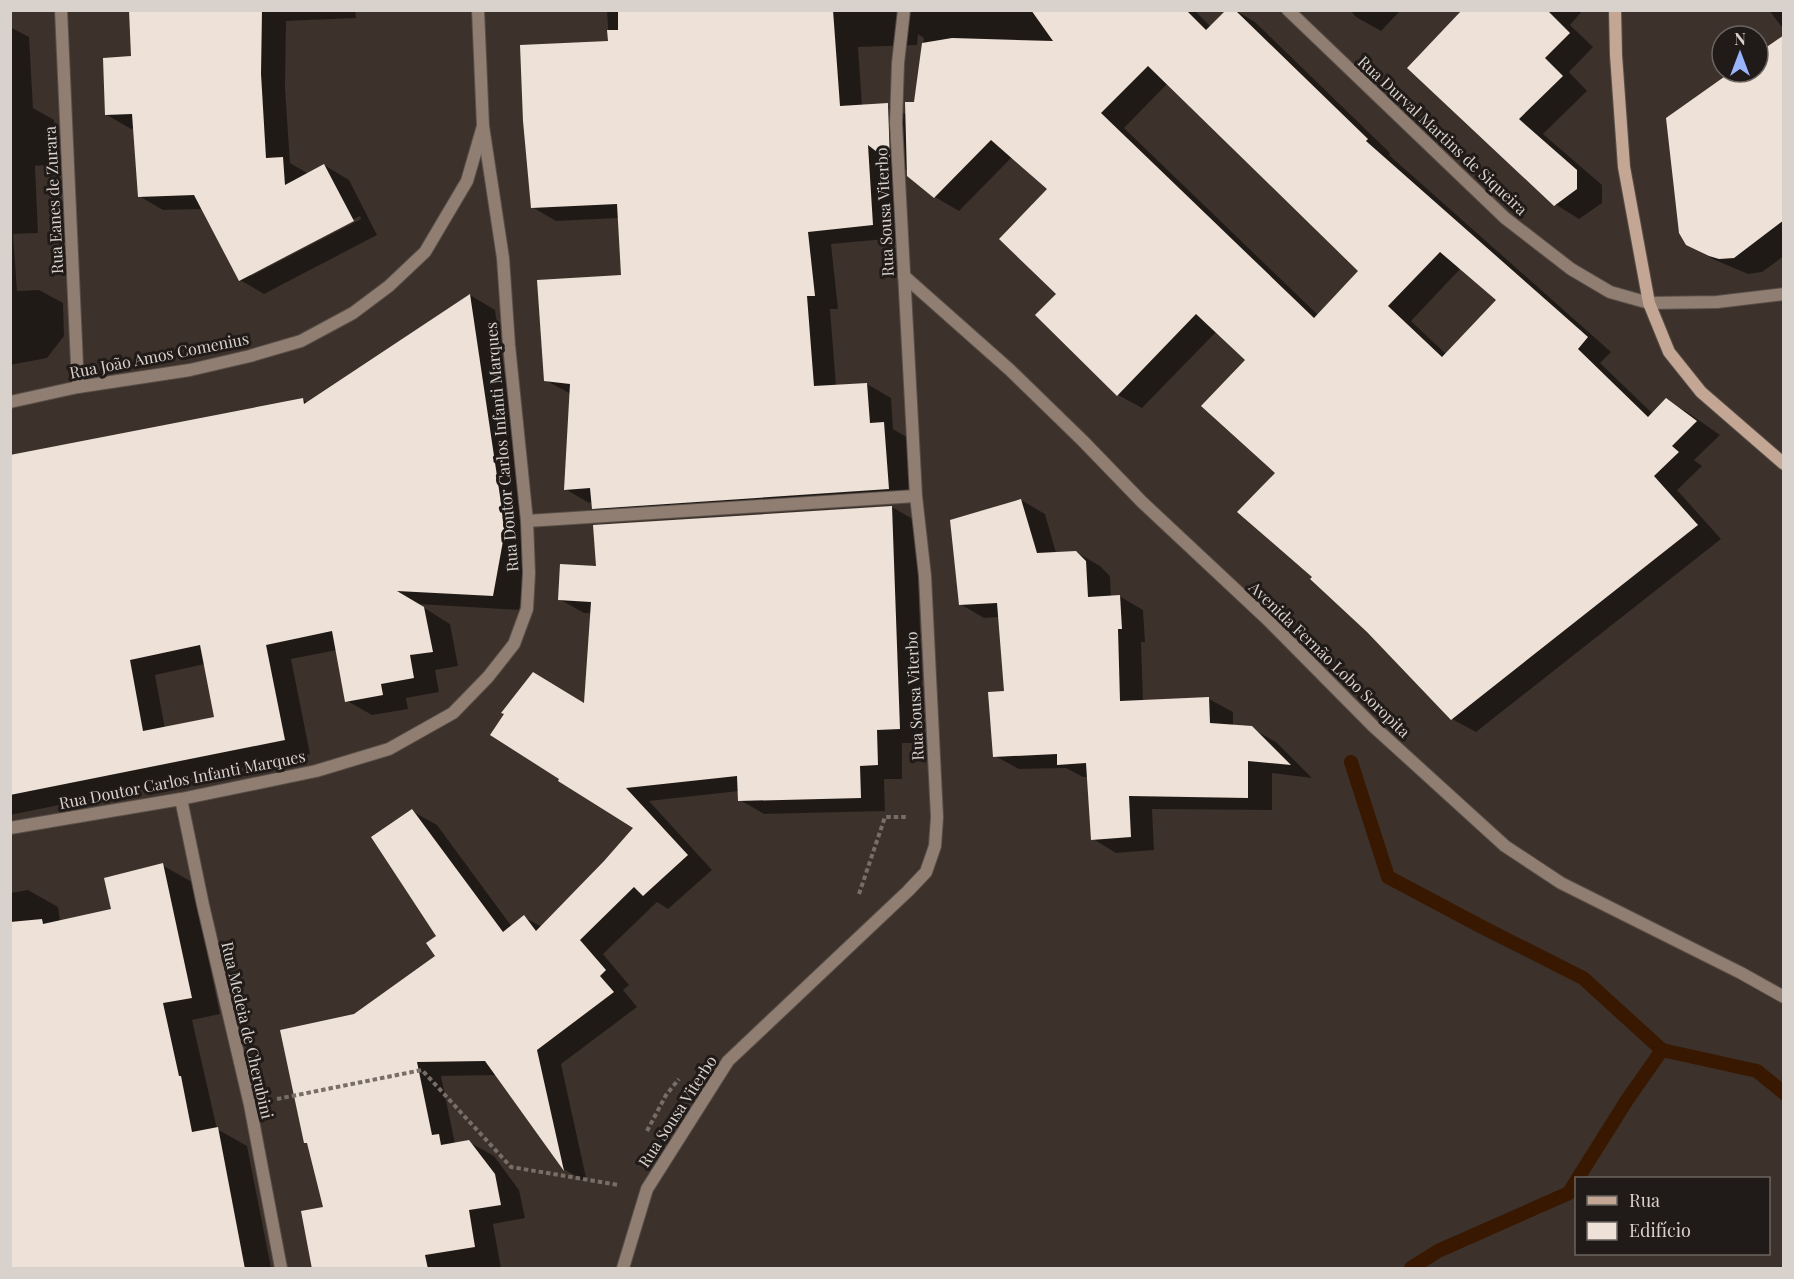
<svg xmlns="http://www.w3.org/2000/svg" width="1794" height="1279" viewBox="0 0 1794 1279" font-family="'Playfair Display',serif">
	<style>
		.shadow { fill: #0007; fill-rule: evenodd }
		.lines { fill: none; stroke-linecap: round; stroke-linejoin: round }
		.stream { stroke: #381800; stroke-width: 14 }
		.building { fill: #eee1d7; fill-rule: evenodd }
		.lane-casing { stroke: #594f48; stroke-width: 14 }
		.street-casing { stroke: #594f48; stroke-width: 14 }
		.secondary-casing { stroke: #594f48; stroke-width: 14 }
		.path { stroke: #786e68; stroke-width: 4; stroke-dasharray: 4.5 3; stroke-linecap: butt }
		.lane { stroke: #907e72; stroke-width: 12 }
		.street { stroke: #907e72; stroke-width: 12 }
		.secondary { stroke: #c3a794; stroke-width: 12 }
		.labels { text-anchor: middle; dominant-baseline: central; stroke-width: 6; stroke-linejoin: round; paint-order: stroke }
		.street-label { font-size: 16px; fill: #d8d1cc; stroke: #201b18 }
	</style>
	<rect width="100%" height="100%" fill="#3d322b"/>
	<g class="shadow">
		<path d="M 130,10 L 355,10 L 356,18 L 286,21 L 285,88 L 290,163 L 307,173 L 307,175 L 324,165 L 349,180 L 377,235 L 264,294 L 240,280 L 203,209 L 163,210 L 139,196 L 135,128 L 131,129 L 107,115 L 133,57 ZM 360,216 L 361,219 L 251,276 L 251,273 Z"/>
		<path d="M 607,10 L 1194,10 L 1211,27 L 1235,10 L 1255,22 L 1390,153 L 1389,155 L 1611,352 L 1600,363 L 1653,414 L 1667,400 L 1690,414 L 1720,435 L 1694,460 L 1702,466 L 1677,490 L 1721,539 L 1476,732 L 1452,719 L 1314,577 L 1277,473 L 1247,360 L 1217,331 L 1142,408 L 1118,395 L 1037,315 L 1058,294 L 1050,189 L 1012,157 L 959,211 L 935,197 L 908,171 L 892,162 L 897,238 L 831,244 L 838,309 L 830,309 L 836,386 L 867,384 L 891,398 L 893,429 L 908,438 L 912,502 L 617,521 L 593,508 L 593,502 L 589,503 L 565,489 L 571,394 L 545,380 L 623,277 L 619,218 L 556,221 L 532,207 L 609,43 ZM 918,34 L 924,38 L 916,103 L 907,115 L 888,105 L 862,106 L 858,47 L 917,45 ZM 1168,83 L 1360,271 L 1318,315 L 1124,128 ZM 1461,268 L 1498,300 L 1447,355 L 1411,321 Z"/>
		<path d="M 1350,10 L 1401,10 L 1381,31 L 1356,17 Z"/>
		<path d="M 1464,10 L 1583,10 L 1570,25 L 1593,47 L 1569,72 L 1587,91 L 1543,134 L 1602,185 L 1602,203 L 1579,219 L 1555,204 Z"/>
		<path d="M 1769,10 L 1784,10 L 1784,30 Z"/>
		<path d="M 10,27 L 29,37 L 33,108 L 54,120 L 56,164 L 35,166 L 38,233 L 13,234 L 17,291 L 39,290 L 63,303 L 64,336 L 47,358 L 10,365 Z"/>
		<path d="M 1784,36 L 1784,256 L 1762,272 L 1748,274 L 1715,260 L 1687,244 L 1733,72 L 1758,72 L 1758,54 Z"/>
		<path d="M 470,295 L 495,310 L 530,546 L 519,610 L 418,604 L 450,624 L 458,666 L 435,670 L 439,692 L 406,698 L 408,709 L 372,715 L 347,701 L 337,650 L 291,659 L 310,754 L 10,815 L 10,457 L 303,400 L 309,403 ZM 205,664 L 216,718 L 165,729 L 155,675 Z"/>
		<path d="M 1021,500 L 1045,514 L 1056,553 L 1076,552 L 1100,566 L 1110,576 L 1111,597 L 1119,596 L 1143,610 L 1145,642 L 1141,642 L 1143,701 L 1209,699 L 1233,712 L 1233,726 L 1251,728 L 1276,742 L 1312,778 L 1272,773 L 1272,810 L 1152,809 L 1154,850 L 1116,853 L 1093,839 L 1088,777 L 1083,777 L 1066,768 L 1019,769 L 995,756 L 1005,693 L 999,617 L 984,618 L 960,604 Z"/>
		<path d="M 892,507 L 916,521 L 924,743 L 902,743 L 902,779 L 884,779 L 885,811 L 764,814 L 740,800 L 739,791 L 649,801 L 712,870 L 668,909 L 657,902 L 603,954 L 629,985 L 623,990 L 637,1007 L 561,1064 L 587,1182 L 565,1170 L 497,1075 L 441,1076 L 455,1144 L 469,1142 L 494,1156 L 519,1190 L 525,1218 L 493,1224 L 501,1268 L 313,1268 L 325,1208 L 309,1145 L 305,1142 L 438,957 L 438,936 L 412,811 L 437,825 L 512,927 L 524,917 L 542,927 L 635,828 L 585,705 L 592,613 L 584,613 L 559,599 L 598,567 Z"/>
		<path d="M 162,865 L 192,882 L 220,1014 L 192,1020 L 217,1129 L 247,1146 L 271,1268 L 10,1268 L 10,893 L 28,890 L 58,907 L 60,921 L 112,910 Z"/>
	</g>
	<g class="lines">
		<g class="stream">
			<path d="M 1351,762 L 1388,877 L 1482,927 L 1583,978 L 1662,1050"/>
			<path d="M 1578,1178 L 1627,1100 L 1662,1050 L 1757,1071 L 1784,1093"/>
			<path d="M 1411,1268 L 1438,1251 L 1569,1193 L 1576,1181"/>
		</g>
	</g>
	<g class="building">
		<path d="M 129,10 L 262,10 L 261,74 L 266,158 L 283,157 L 285,185 L 324,164 L 354,221 L 239,281 L 194,195 L 138,197 L 132,114 L 105,115 L 103,58 L 131,56 Z"/>
		<path d="M 618,10 L 833,10 L 840,106 L 888,103 L 890,162 L 868,145 L 873,225 L 808,232 L 815,296 L 807,296 L 814,386 L 867,383 L 870,423 L 884,422 L 889,489 L 592,509 L 590,488 L 564,490 L 570,384 L 544,381 L 537,280 L 621,275 L 617,204 L 531,208 L 523,121 L 520,45 L 608,41 L 607,30 L 618,30 Z"/>
		<path d="M 1031,10 L 1186,10 L 1206,30 L 1226,10 L 1235,10 L 1368,139 L 1366,141 L 1588,337 L 1578,349 L 1648,417 L 1666,398 L 1697,421 L 1672,446 L 1679,452 L 1654,476 L 1698,525 L 1451,720 L 1367,632 L 1310,579 L 1312,577 L 1237,512 L 1275,473 L 1201,406 L 1245,360 L 1196,314 L 1117,396 L 1035,315 L 1056,294 L 999,239 L 1047,189 L 991,140 L 934,198 L 907,176 L 905,102 L 914,102 L 922,43 L 952,38 L 1053,41 ZM 1148,66 L 1358,271 L 1314,318 L 1101,113 ZM 1440,252 L 1496,300 L 1442,357 L 1388,306 Z"/>
		<path d="M 1462,10 L 1547,10 L 1570,33 L 1545,58 L 1563,76 L 1519,119 L 1577,170 L 1577,189 L 1554,206 L 1407,68 Z"/>
		<path d="M 1784,35 L 1784,220 L 1734,258 L 1719,259 L 1709,256 L 1686,245 L 1679,233 L 1666,118 L 1731,72 L 1758,72 L 1758,53 Z"/>
		<path d="M 470,294 L 505,530 L 493,596 L 397,591 L 424,607 L 433,652 L 410,655 L 414,678 L 381,684 L 383,695 L 345,702 L 332,631 L 266,645 L 285,740 L 10,795 L 10,455 L 303,398 L 304,404 ZM 200,645 L 214,717 L 143,731 L 130,660 Z"/>
		<path d="M 1021,499 L 1037,553 L 1076,551 L 1086,561 L 1088,597 L 1120,595 L 1122,629 L 1118,629 L 1120,701 L 1209,697 L 1210,723 L 1252,726 L 1291,765 L 1248,761 L 1248,798 L 1129,796 L 1131,837 L 1091,840 L 1086,763 L 1057,765 L 1057,754 L 993,757 L 988,692 L 1004,691 L 997,603 L 959,605 L 950,520 Z"/>
		<path d="M 892,506 L 900,729 L 877,730 L 878,765 L 860,766 L 861,798 L 738,801 L 737,776 L 626,788 L 688,855 L 643,896 L 634,887 L 580,940 L 606,970 L 600,976 L 614,992 L 537,1050 L 564,1171 L 485,1061 L 417,1062 L 432,1135 L 439,1134 L 441,1145 L 469,1140 L 495,1174 L 501,1205 L 469,1210 L 475,1247 L 425,1255 L 428,1269 L 312,1269 L 301,1211 L 323,1207 L 307,1143 L 304,1143 L 280,1030 L 354,1014 L 435,956 L 426,943 L 436,936 L 371,837 L 412,809 L 503,932 L 524,915 L 536,931 L 604,861 L 633,828 L 558,781 L 559,779 L 490,735 L 504,714 L 501,713 L 533,672 L 584,703 L 591,602 L 558,600 L 560,564 L 596,566 L 593,525 Z"/>
		<path d="M 163,863 L 192,998 L 163,1003 L 179,1076 L 181,1076 L 192,1132 L 218,1127 L 245,1269 L 10,1269 L 10,922 L 42,919 L 43,924 L 111,909 L 104,878 Z"/>
	</g>
	<g class="lines">
		<defs>
			<path id="lane" d="M 527,521 L 916,496"/>
			<g id="street">
				<path d="M 61,10 L 78,387"/>
				<path d="M 1288,10 L 1505,218 L 1571,269 L 1610,292 L 1649,303 L 1717,302 L 1784,294"/>
				<path d="M 904,276 L 1010,370 L 1083,441 L 1142,502 L 1267,619 L 1373,726 L 1505,846 L 1561,883 L 1741,973 L 1784,997"/>
				<path d="M 10,402 L 78,387 L 190,370 L 250,356 L 301,341 L 353,313 L 389,286 L 425,252 L 467,181 L 483,126 L 478,10"/>
				<path d="M 181,799 L 203,905 L 250,1105 L 281,1268"/>
				<path d="M 10,828 L 181,799 L 316,771 L 389,749 L 453,713 L 488,677 L 514,644 L 527,609 L 529,573 L 527,521 L 509,345 L 503,258 L 483,126"/>
				<path d="M 623,1268 L 647,1189 L 728,1061 L 908,891 L 926,872 L 935,846 L 937,817 L 925,576 L 916,496 L 896,123 L 898,63 L 904,10"/>
			</g>
			<path id="secondary" d="M 1615,10 L 1616,55 L 1624,167 L 1649,303 L 1669,352 L 1701,392 L 1784,464"/>
		</defs>
		<use href="#lane" class="lane-casing"/>
		<use href="#street" class="street-casing"/>
		<use href="#secondary" class="secondary-casing"/>
		<g class="path">
			<path d="M 859,894 L 885,817 L 907,817"/>
			<path d="M 277,1099 L 422,1070 L 511,1167 L 619,1185"/>
			<path d="M 647,1131 L 666,1095 L 679,1079"/>
		</g>
		<use href="#lane" class="lane"/>
		<use href="#street" class="street"/>
		<use href="#secondary" class="secondary"/>
	</g>
	<g class="labels">
		<g class="street-label">
			<text transform="translate(1443 135) rotate(43)">Rua Durval Martins de Siqueira</text>
			<text transform="translate(53 200) rotate(-93)">Rua Eanes de Zurara</text>
			<text transform="translate(884 212) rotate(-93)">Rua Sousa Viterbo</text>
			<text transform="translate(159 355) rotate(-11)">Rua João Amos Comenius</text>
			<text transform="translate(501 447) rotate(-95)">Rua Doutor Carlos Infanti Marques</text>
			<text transform="translate(1330 659) rotate(44)">Avenida Fernão Lobo Soropita</text>
			<text transform="translate(914 696) rotate(-93)">Rua Sousa Viterbo</text>
			<text transform="translate(182 779) rotate(-11)">Rua Doutor Carlos Infanti Marques</text>
			<text transform="translate(248 1030) rotate(77)">Rua Medeia de Cherubini</text>
			<text transform="translate(677 1111) rotate(-57)">Rua Sousa Viterbo</text>
		</g>
	</g>
	<rect width="1794" height="1279" fill="none" stroke="#d8d1cc" stroke-width="24"/>
	<rect x="1575" y="1177" width="195" height="78" fill="#201b18" stroke="#6a6460" stroke-width="1.5"/>
	<rect x="1587" y="1196" width="30" height="9" fill="#c3a794" stroke="#6a6460" stroke-width="1.5"/>
	<text x="1629" y="1207" font-size="18" fill="#d8d1cc">Rua</text>
	<rect x="1587" y="1222" width="30" height="18" fill="#eee1d7" stroke="#6a6460" stroke-width="1.5"/>
	<text x="1629" y="1237" font-size="18" fill="#d8d1cc">Edifício</text>
	<g transform="translate(1740 54)"><circle r="28" fill="#201b18" stroke="#6a6460" stroke-width="1.5"/>
	<path d="M0-4.5L10 22L0 15L-10 22Z" fill="#98b5fd"/>
	<text y="-9" font-size="16" font-weight="bold" text-anchor="middle" fill="#d8d1cc">N</text>
	</g>
</svg>
